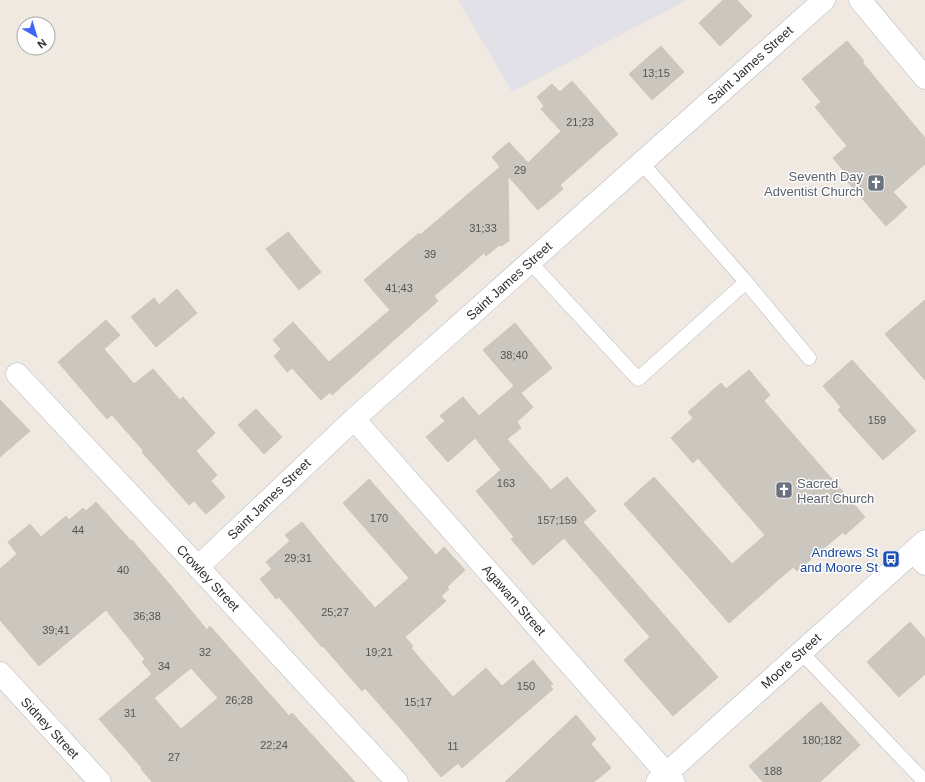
<svg xmlns="http://www.w3.org/2000/svg" width="925" height="782" viewBox="0 0 925 782" font-family="Arial,sans-serif">
	<style>
		.industrial { fill: #e3e1e8 }
		.building { fill: #cbc7bf; stroke: #cbc5ba; fill-rule: evenodd }
		.lines { fill: none; stroke-linecap: round; stroke-linejoin: round }
		.lane-casing { stroke: #b4b7c1; stroke-width: 15 }
		.street-casing { stroke: #b4b7c1; stroke-width: 23 }
		.secondary-casing { stroke: #b4b7c1; stroke-width: 23 }
		.lane { stroke: #fff; stroke-width: 14 }
		.street { stroke: #fff; stroke-width: 22 }
		.secondary { stroke: #fff; stroke-width: 22 }
		.labels { text-anchor: middle; dominant-baseline: central; stroke-width: 3; stroke-linejoin: round; paint-order: stroke }
		.number-label { font-size: 11px; fill: #555452 }
		.street-label { font-size: 13px; fill: #2e2e2e; stroke: #fff }
		.worship-label { font-size: 13px; fill: #5b616d; stroke: #fff; text-anchor: end }
		.transit-label { font-size: 13px; fill: #164399; stroke: #fff; text-anchor: end }
	</style>
	<rect width="100%" height="100%" fill="#efe9e1"/>
	<path class="industrial" d="M 458,0 L 687,0 L 512,92 Z"/>
	<g class="building">
		<path d="M 723,0 L 737,0 L 752,16 L 720,46 L 699,23 Z"/>
		<path d="M 847,41 L 864,61 L 862,62 L 925,138 L 925,164 L 893,192 L 907,207 L 886,226 L 841,174 L 844,171 L 833,158 L 847,146 L 815,107 L 821,102 L 802,79 Z"/>
		<path d="M 661,46 L 684,72 L 652,100 L 629,74 Z"/>
		<path d="M 572,81 L 618,134 L 560,185 L 563,189 L 538,210 L 508,176 L 509,241 L 503,245 L 498,246 L 486,256 L 484,253 L 434,296 L 438,301 L 332,395 L 330,392 L 321,400 L 292,368 L 287,372 L 274,356 L 281,349 L 273,340 L 293,322 L 329,362 L 390,310 L 364,280 L 419,233 L 420,235 L 500,167 L 492,157 L 509,142 L 528,163 L 561,131 L 541,109 L 544,106 L 537,97 L 552,84 L 560,92 Z"/>
		<path d="M 288,232 L 321,272 L 299,290 L 266,249 Z"/>
		<path d="M 177,289 L 197,313 L 156,347 L 131,317 L 154,298 L 159,305 Z"/>
		<path d="M 925,300 L 925,380 L 885,334 Z"/>
		<path d="M 106,320 L 120,335 L 104,349 L 134,384 L 153,369 L 180,400 L 183,397 L 215,433 L 196,451 L 217,475 L 211,481 L 225,497 L 206,514 L 194,501 L 189,505 L 142,452 L 143,450 L 112,415 L 107,419 L 58,362 Z"/>
		<path d="M 515,323 L 552,368 L 521,393 L 533,407 L 517,422 L 521,428 L 507,439 L 551,490 L 567,477 L 596,511 L 583,522 L 718,677 L 673,716 L 624,660 L 650,637 L 564,538 L 533,565 L 511,539 L 514,537 L 476,491 L 501,470 L 475,438 L 448,462 L 426,437 L 445,421 L 440,416 L 463,397 L 479,416 L 514,386 L 483,350 Z"/>
		<path d="M 852,360 L 916,431 L 883,460 L 838,410 L 841,407 L 823,386 Z"/>
		<path d="M 749,370 L 770,395 L 764,401 L 865,517 L 845,535 L 843,532 L 797,571 L 793,567 L 729,623 L 624,504 L 654,477 L 732,564 L 765,535 L 698,458 L 693,463 L 671,438 L 693,418 L 688,412 L 721,383 L 726,389 Z"/>
		<path d="M 0,400 L 30,431 L 0,457 Z"/>
		<path d="M 256,409 L 282,437 L 264,454 L 238,425 Z"/>
		<path d="M 369,479 L 436,555 L 444,547 L 465,570 L 447,587 L 449,589 L 441,596 L 446,601 L 405,637 L 413,646 L 411,648 L 453,697 L 486,668 L 502,686 L 533,660 L 553,684 L 550,686 L 553,689 L 462,768 L 458,763 L 441,777 L 407,736 L 365,688 L 362,691 L 323,646 L 322,647 L 279,597 L 276,599 L 260,579 L 272,569 L 266,562 L 290,541 L 285,535 L 302,522 L 329,555 L 375,608 L 409,578 L 343,503 Z"/>
		<path d="M 96,502 L 131,541 L 132,540 L 171,586 L 207,630 L 210,626 L 289,716 L 292,713 L 355,782 L 152,782 L 141,769 L 142,768 L 99,719 L 152,674 L 142,662 L 145,659 L 106,610 L 39,666 L 0,620 L 0,569 L 17,554 L 8,542 L 30,524 L 41,537 L 66,516 L 69,520 L 83,508 L 86,511 ZM 191,668 L 218,698 L 181,729 L 154,698 Z"/>
		<path d="M 910,622 L 925,639 L 925,674 L 899,697 L 867,662 Z"/>
		<path d="M 821,702 L 860,745 L 820,782 L 763,782 L 749,766 Z"/>
		<path d="M 576,715 L 596,739 L 591,744 L 611,768 L 594,782 L 505,782 Z"/>
	</g>
	<g class="lines">
		<defs>
			<g id="lane">
				<path d="M 641,162 L 746,282 L 809,358"/>
				<path d="M 530,262 L 638,379 L 746,282"/>
				<path d="M 801,652 L 925,782"/>
			</g>
			<g id="street">
				<path d="M 17,374 L 198,567 L 397,782"/>
				<path d="M 354,419 L 674,782"/>
				<path d="M 913,552 L 925,564"/>
				<path d="M 198,567 L 354,419 L 824,0"/>
				<path d="M 0,673 L 100,782"/>
			</g>
			<g id="secondary">
				<path d="M 860,0 L 925,78"/>
				<path d="M 657,782 L 925,541"/>
			</g>
		</defs>
		<use href="#lane" class="lane-casing"/>
		<use href="#street" class="street-casing"/>
		<use href="#secondary" class="secondary-casing"/>
		<use href="#lane" class="lane"/>
		<use href="#street" class="street"/>
		<use href="#secondary" class="secondary"/>
	</g>
	<defs>
		<symbol id="church-square" viewBox="-11 -11 22 22"><rect x="-9" y="-9" width="18" height="18" rx="4" fill="#6b7280" stroke="#fff"/><path d="M-1.2-6h2.4v3.5h3.3v2.4h-3.3V6h-2.4V-.1h-3.3v-2.4h3.3Z" fill="#fff"/></symbol>
		<symbol id="bus-square" viewBox="-11 -11 22 22"><rect x="-9" y="-9" width="18" height="18" rx="4" fill="#1a4fb4" stroke="#fff"/><path d="M-5-6H5V4H4V6H2V4H-2V6H-4V4H-5ZM-3.5-4V0h7V-4ZM-3.5 1.2v1.5H-2V1.2ZM2 1.2v1.5H3.5V1.2Z" fill="#fff"/></symbol>
	</defs>
	<g fill-rule="evenodd">
		<use href="#church-square" x="866" y="173" width="20" height="20"/>
		<use href="#church-square" x="774" y="480" width="20" height="20"/>
		<use href="#bus-square" x="881" y="549" width="20" height="20"/>
	</g>
	<g class="labels">
		<g class="number-label">
			<text x="656" y="73">13;15</text>
			<text x="580" y="122">21;23</text>
			<text x="520" y="170">29</text>
			<text x="483" y="228">31;33</text>
			<text x="430" y="254">39</text>
			<text x="399" y="288">41;43</text>
			<text x="514" y="355">38;40</text>
			<text x="877" y="420">159</text>
			<text x="506" y="483">163</text>
			<text x="379" y="518">170</text>
			<text x="557" y="520">157;159</text>
			<text x="78" y="530">44</text>
			<text x="298" y="558">29;31</text>
			<text x="123" y="570">40</text>
			<text x="335" y="612">25;27</text>
			<text x="147" y="616">36;38</text>
			<text x="56" y="630">39;41</text>
			<text x="205" y="652">32</text>
			<text x="379" y="652">19;21</text>
			<text x="164" y="666">34</text>
			<text x="526" y="686">150</text>
			<text x="239" y="700">26;28</text>
			<text x="418" y="702">15;17</text>
			<text x="130" y="713">31</text>
			<text x="822" y="740">180;182</text>
			<text x="274" y="745">22;24</text>
			<text x="453" y="746">11</text>
			<text x="174" y="757">27</text>
			<text x="773" y="771">188</text>
		</g>
		<g class="street-label">
			<text transform="translate(750 65) rotate(-42)">Saint James Street</text>
			<text transform="translate(509 281) rotate(-42)">Saint James Street</text>
			<text transform="translate(269 499) rotate(-44)">Saint James Street</text>
			<text transform="translate(208 578) rotate(47)">Crowley Street</text>
			<text transform="translate(514 600) rotate(49)">Agawam Street</text>
			<text transform="translate(791 661) rotate(-42)">Moore Street</text>
			<text transform="translate(50 728) rotate(47)">Sidney Street</text>
		</g>
		<g class="worship-label">
			<text x="863" y="176">Seventh Day<tspan x="863" dy="15">Adventist Church</tspan></text>
			<text x="797" y="483" text-anchor="start">Sacred<tspan x="797" dy="15">Heart Church</tspan></text>
		</g>
		<g class="transit-label">
			<text x="878" y="552">Andrews St<tspan x="878" dy="15">and Moore St</tspan></text>
		</g>
	</g>
	<g transform="translate(36 36) rotate(142)"><circle r="19" fill="#ffffff" stroke="#ababab"/>
	<path d="M0-3L7 15L0 10L-7 15Z" fill="#4264fb"/>
	<text y="-6" font-size="11" font-weight="bold" text-anchor="middle" fill="#2e2e2e">N</text>
	</g>
</svg>
